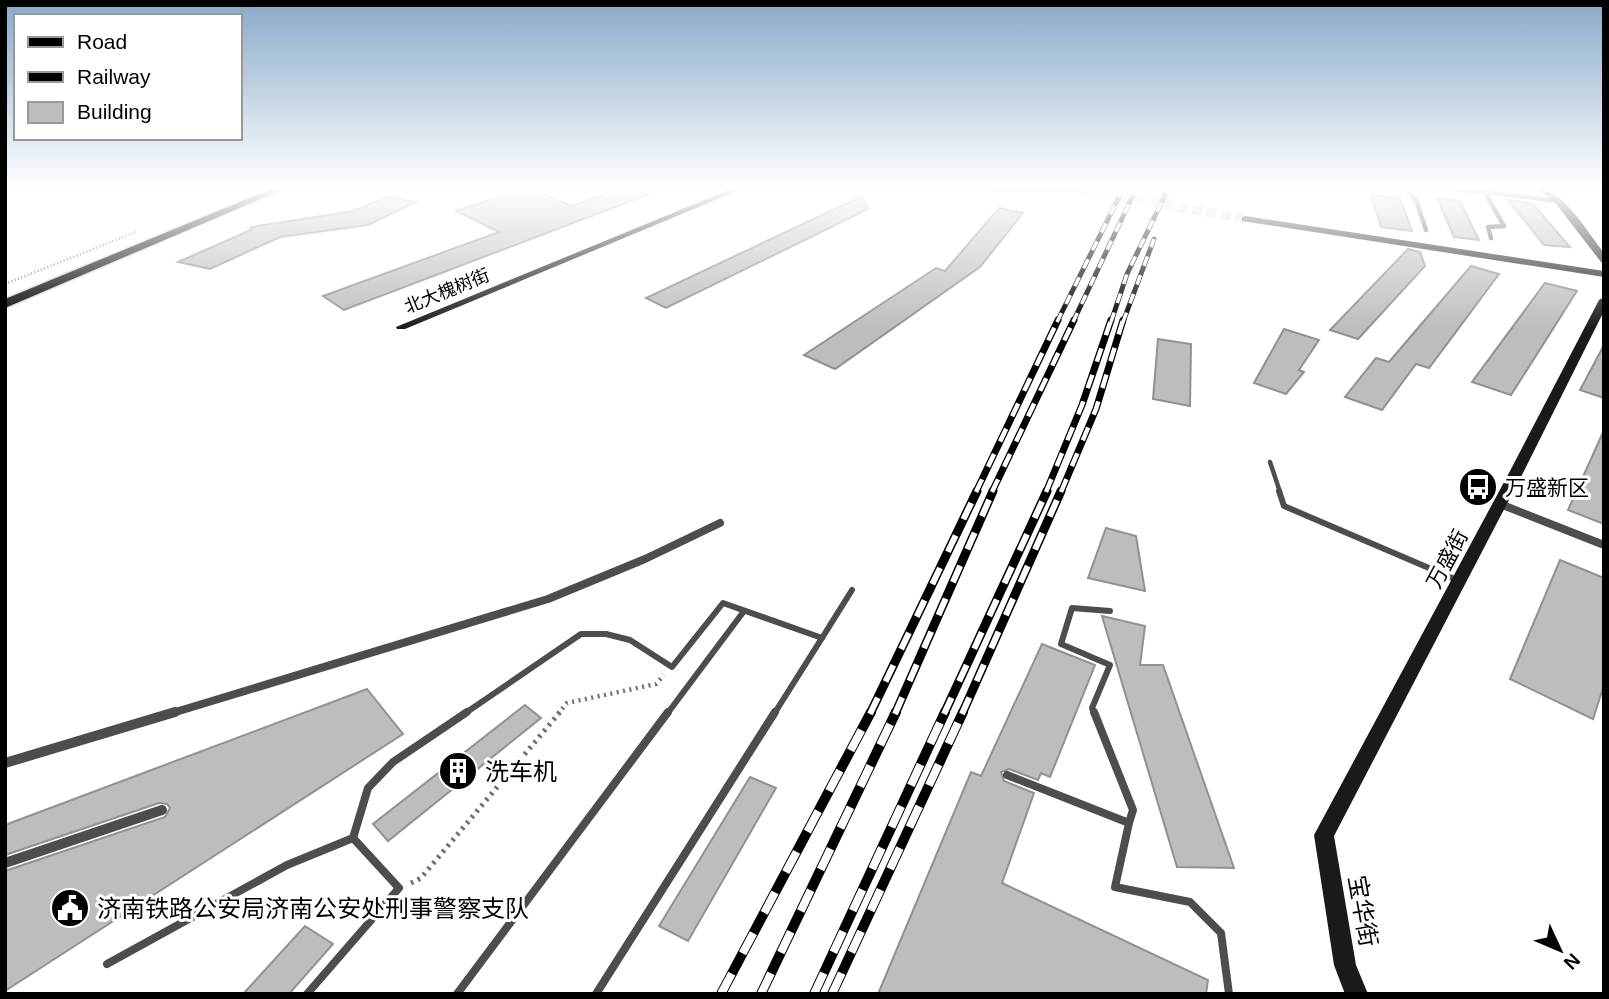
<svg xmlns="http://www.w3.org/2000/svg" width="1609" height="999" viewBox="0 0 1609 999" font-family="Arial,'Noto Sans SC',sans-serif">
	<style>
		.building { fill: #bdbdbd; stroke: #919191; stroke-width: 2 }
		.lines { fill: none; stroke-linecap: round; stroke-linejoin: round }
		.secondary-tunnel { stroke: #d9d9d9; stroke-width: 10; stroke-dasharray: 10 4.5; stroke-linecap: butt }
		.primary-casing { stroke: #dbdbdb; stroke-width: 3 }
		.path-far2 { stroke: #6f6f6f; stroke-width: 2.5; stroke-dasharray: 1 2.5; stroke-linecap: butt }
		.path-far1 { stroke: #6f6f6f; stroke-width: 4.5; stroke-dasharray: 2 4.5; stroke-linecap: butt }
		.path { stroke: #6f6f6f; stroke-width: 5; stroke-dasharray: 2.5 5; stroke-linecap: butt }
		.lane-far3 { stroke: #4d4d4d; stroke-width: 3.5 }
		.lane-far2 { stroke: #4d4d4d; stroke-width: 4.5 }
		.lane-far1 { stroke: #4d4d4d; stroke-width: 6 }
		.lane { stroke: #4d4d4d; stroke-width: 8 }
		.street-far2 { stroke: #4d4d4d; stroke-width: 4.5 }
		.street-far1 { stroke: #4d4d4d; stroke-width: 8 }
		.street { stroke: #4d4d4d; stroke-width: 10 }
		.secondary { fill: #1a1a1a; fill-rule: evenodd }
		.primary { fill: #000; fill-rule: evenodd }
		.rail-far3-casing { stroke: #000; stroke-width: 5 }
		.rail-far2-casing { stroke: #000; stroke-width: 7 }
		.rail-far1-casing { stroke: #000; stroke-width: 9 }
		.rail-casing { stroke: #000; stroke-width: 10 }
		.rail-far3 { stroke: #fff; stroke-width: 3.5; stroke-dasharray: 10; stroke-linecap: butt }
		.rail-far2 { stroke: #fff; stroke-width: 4.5; stroke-dasharray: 14; stroke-linecap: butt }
		.rail-far1 { stroke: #fff; stroke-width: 6; stroke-dasharray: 18; stroke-linecap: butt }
		.rail { stroke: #fff; stroke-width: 8; stroke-dasharray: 23; stroke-linecap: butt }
		.labels { text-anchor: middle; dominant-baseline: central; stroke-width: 6; stroke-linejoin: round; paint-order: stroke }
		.far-street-label { font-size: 18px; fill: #000; stroke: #fff }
		.poi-label { font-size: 21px; fill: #000; stroke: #fff; text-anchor: start }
		.street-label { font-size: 21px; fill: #000; stroke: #fff }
		.near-poi-label { font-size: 24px; fill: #000; stroke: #fff; text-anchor: start }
		.near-street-label { font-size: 24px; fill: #000; stroke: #fff }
	</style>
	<rect width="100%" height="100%" fill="#fff"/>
	<g class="building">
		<path d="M 521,189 L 532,189 L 572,206 L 617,189 L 660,190 L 344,310 L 323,296 L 499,232 L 456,211 Z"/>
		<path d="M 1371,195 L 1400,198 L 1412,231 L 1381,227 Z"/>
		<path d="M 388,196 L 416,202 L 368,225 L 280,237 L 210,269 L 178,262 L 251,230 L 251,227 L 354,211 Z"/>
		<path d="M 862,196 L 868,209 L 666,308 L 646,298 Z"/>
		<path d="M 1437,198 L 1460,201 L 1479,240 L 1454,237 Z"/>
		<path d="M 1508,200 L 1532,203 L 1570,247 L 1544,245 Z"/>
		<path d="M 999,208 L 1023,213 L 980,267 L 835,369 L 804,355 L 936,268 L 945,271 Z"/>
		<path d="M 1408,249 L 1420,252 L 1425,266 L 1358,339 L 1330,330 Z"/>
		<path d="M 1471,266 L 1499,274 L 1429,368 L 1416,364 L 1382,410 L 1345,397 L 1376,358 L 1389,362 Z"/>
		<path d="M 1545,283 L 1577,291 L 1511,395 L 1472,382 Z"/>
		<path d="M 1284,329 L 1319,340 L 1299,370 L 1304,372 L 1286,394 L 1254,383 Z"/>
		<path d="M 1158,339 L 1191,344 L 1190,406 L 1153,399 Z"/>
		<path d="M 1604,345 L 1604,398 L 1580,390 Z"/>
		<path d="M 1604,430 L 1604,524 L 1568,510 Z"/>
		<path d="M 1106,528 L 1136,536 L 1145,591 L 1088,578 Z"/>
		<path d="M 1560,560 L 1604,578 L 1604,685 L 1593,719 L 1510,679 Z"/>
		<path d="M 1102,616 L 1145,626 L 1140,665 L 1163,665 L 1234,868 L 1177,867 Z"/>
		<path d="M 1042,644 L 1095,665 L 1050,777 L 1041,773 L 1038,780 L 1009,769 L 1001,772 L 1004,781 L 1034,793 L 1002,883 L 1208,980 L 1206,994 L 878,994 L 971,772 L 981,776 Z"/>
		<path d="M 367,689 L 403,734 L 5,991 L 5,871 L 165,817 L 170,808 L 167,804 L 159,803 L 5,855 L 5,825 Z"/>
		<path d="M 525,705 L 541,718 L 388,841 L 373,824 Z"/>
		<path d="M 750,777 L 776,788 L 688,941 L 659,926 Z"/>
		<path d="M 305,926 L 333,944 L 289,994 L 243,994 Z"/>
	</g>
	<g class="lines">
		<path class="secondary-tunnel" d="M 1078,189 L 1245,219"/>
		<defs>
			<path id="primary" d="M 271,189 L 284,189 L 5,308 L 5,299 Z"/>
		</defs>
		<use href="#primary" class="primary-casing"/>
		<path class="path-far2" d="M 5,284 L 136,232"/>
		<path class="path-far1" d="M 558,714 L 567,703 L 656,684 L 664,675"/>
		<path class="path" d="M 411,883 L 421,878 L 560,712"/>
		<g class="lane-far3">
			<path d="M 1300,189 L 1344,189"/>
			<path d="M 1253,190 L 1256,189"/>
		</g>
		<path class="lane-far2" d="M 1270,462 L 1280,492"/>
		<g class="lane-far1">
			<path d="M 1279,491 L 1284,506 L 1457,580"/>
			<path d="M 464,714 L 581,634 L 606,634 L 630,640 L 672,667 L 723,603 L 822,638 L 852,590"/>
			<path d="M 667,714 L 744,611"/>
			<path d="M 774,714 L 822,638"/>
			<path d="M 1094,714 L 1092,708 L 1110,665 L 1061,644 L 1072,608 L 1110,611"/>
		</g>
		<g class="lane">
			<path d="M 1094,712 L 1133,810 L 1129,823"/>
			<path d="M 1007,775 L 1129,823 L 1115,887 L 1190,902 L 1221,933 L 1229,994"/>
			<path d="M 353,838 L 368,788 L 393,762 L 467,712"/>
			<path d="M 107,964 L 287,865 L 353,838 L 399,888 L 307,994"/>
			<path d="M 457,994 L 668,712"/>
			<path d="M 596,994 L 775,712"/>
		</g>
		<g class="street-far2">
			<path d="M 1407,189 L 1416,200 L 1426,230"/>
			<path d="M 1458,189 L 1559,201"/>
			<path d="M 1484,191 L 1504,226 L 1488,227 L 1491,238"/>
		</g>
		<g class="street-far1">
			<path d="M 1500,504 L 1604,545"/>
			<path d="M 169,714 L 548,599 L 645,559 L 720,523"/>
		</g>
		<g class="street">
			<path d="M 5,763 L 175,712"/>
			<path d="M 5,863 L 162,810"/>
		</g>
		<g class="secondary">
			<path d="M 731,189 L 742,189 L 405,329 L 397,329 L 396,327 Z"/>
			<path d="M 987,189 L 1082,189 L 1078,191 L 991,191 Z"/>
			<path d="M 1536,189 C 1563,188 1588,233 1604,253 L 1604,263 L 1601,262 L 1553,200 Z"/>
			<path d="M 1245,216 L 1604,271 L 1604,277 L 1242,221 L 1242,217 Z"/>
			<path d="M 1604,297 L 1604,311 L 1524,471 L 1334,836 L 1356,965 L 1368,994 L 1345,994 L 1334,965 L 1314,835 L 1510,471 L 1599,300 Z"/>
		</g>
		<use href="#primary" class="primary"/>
		<defs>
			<g id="rail-far3">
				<path d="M 1057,322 L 1123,189"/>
				<path d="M 1073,322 L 1136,189"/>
				<path d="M 1111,322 L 1127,274 L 1168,189"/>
				<path d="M 1123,322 L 1154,239"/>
			</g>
			<g id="rail-far2">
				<path d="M 976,492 L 1058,320"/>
				<path d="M 992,492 L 1074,320"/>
				<path d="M 1046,492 L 1082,405 L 1111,320"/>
				<path d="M 1061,492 L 1096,409 L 1123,320"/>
			</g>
			<g id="rail-far1">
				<path d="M 870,714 L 977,491"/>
				<path d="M 895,714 L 993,491"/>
				<path d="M 944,714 L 1047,491"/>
				<path d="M 962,714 L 1061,491"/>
			</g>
			<g id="rail">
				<path d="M 721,994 L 871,712"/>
				<path d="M 761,994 L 896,712"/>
				<path d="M 814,994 L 945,712"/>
				<path d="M 832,994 L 963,712"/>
			</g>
		</defs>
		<use href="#rail-far3" class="rail-far3-casing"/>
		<use href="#rail-far2" class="rail-far2-casing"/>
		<use href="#rail-far1" class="rail-far1-casing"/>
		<use href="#rail" class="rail-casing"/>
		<use href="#rail-far3" class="rail-far3"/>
		<use href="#rail-far2" class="rail-far2"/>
		<use href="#rail-far1" class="rail-far1"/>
		<use href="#rail" class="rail"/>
	</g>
	<linearGradient id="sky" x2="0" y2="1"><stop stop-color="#89aac9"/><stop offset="0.57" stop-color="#fff"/><stop offset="1" stop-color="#fff" stop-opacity="0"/></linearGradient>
	<rect width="1609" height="329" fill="url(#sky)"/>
	<defs>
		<symbol id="bus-disc" viewBox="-11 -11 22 22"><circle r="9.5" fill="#000" stroke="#fff"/><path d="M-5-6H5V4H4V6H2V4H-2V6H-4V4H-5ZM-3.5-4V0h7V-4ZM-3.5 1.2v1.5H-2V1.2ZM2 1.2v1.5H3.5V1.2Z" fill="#fff"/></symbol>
		<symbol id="building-disc" viewBox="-11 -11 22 22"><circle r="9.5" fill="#000" stroke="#fff"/><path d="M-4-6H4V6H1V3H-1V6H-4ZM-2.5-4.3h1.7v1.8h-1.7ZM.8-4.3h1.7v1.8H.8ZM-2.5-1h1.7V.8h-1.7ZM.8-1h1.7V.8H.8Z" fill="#fff"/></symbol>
		<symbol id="civic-disc" viewBox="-11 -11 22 22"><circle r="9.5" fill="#000" stroke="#fff"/><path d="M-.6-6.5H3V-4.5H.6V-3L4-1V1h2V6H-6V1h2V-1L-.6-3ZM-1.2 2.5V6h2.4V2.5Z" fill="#fff"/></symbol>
	</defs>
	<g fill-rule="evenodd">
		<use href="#bus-disc" x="1456" y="465" width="44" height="44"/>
		<use href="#building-disc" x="436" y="749" width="44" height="44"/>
		<use href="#civic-disc" x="48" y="886" width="44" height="44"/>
	</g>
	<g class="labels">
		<g class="far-street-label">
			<text transform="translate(447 291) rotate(-22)">北大槐树街</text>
		</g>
		<g class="poi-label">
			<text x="1505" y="487">万盛新区</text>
		</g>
		<g class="street-label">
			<text transform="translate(1447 559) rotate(-62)">万盛街</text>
		</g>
		<g class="near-poi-label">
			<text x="485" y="771">洗车机</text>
			<text x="97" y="908">济南铁路公安局济南公安处刑事警察支队</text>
		</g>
		<g class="near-street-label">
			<text transform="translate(1363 911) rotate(80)">宝华街</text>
		</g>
	</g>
	<rect width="1609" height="999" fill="none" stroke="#000000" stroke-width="14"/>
	<rect x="14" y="14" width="228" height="126" fill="#ffffff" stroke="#999999" stroke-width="2"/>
	<rect x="28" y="37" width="35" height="10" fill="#000000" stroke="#999999" stroke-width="2"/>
	<text x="77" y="49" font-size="21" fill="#000000">Road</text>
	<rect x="28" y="72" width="35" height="10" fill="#000000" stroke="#999999" stroke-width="2"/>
	<text x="77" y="84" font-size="21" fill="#000000">Railway</text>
	<rect x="28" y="102" width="35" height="21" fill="#bdbdbd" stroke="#999999" stroke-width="2"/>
	<text x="77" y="119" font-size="21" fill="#000000">Building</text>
	<g transform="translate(1560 950) rotate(134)" stroke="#ffffff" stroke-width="5" paint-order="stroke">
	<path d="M0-5L12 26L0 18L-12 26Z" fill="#000000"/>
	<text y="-10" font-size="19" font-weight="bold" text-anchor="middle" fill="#000000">N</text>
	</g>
</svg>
